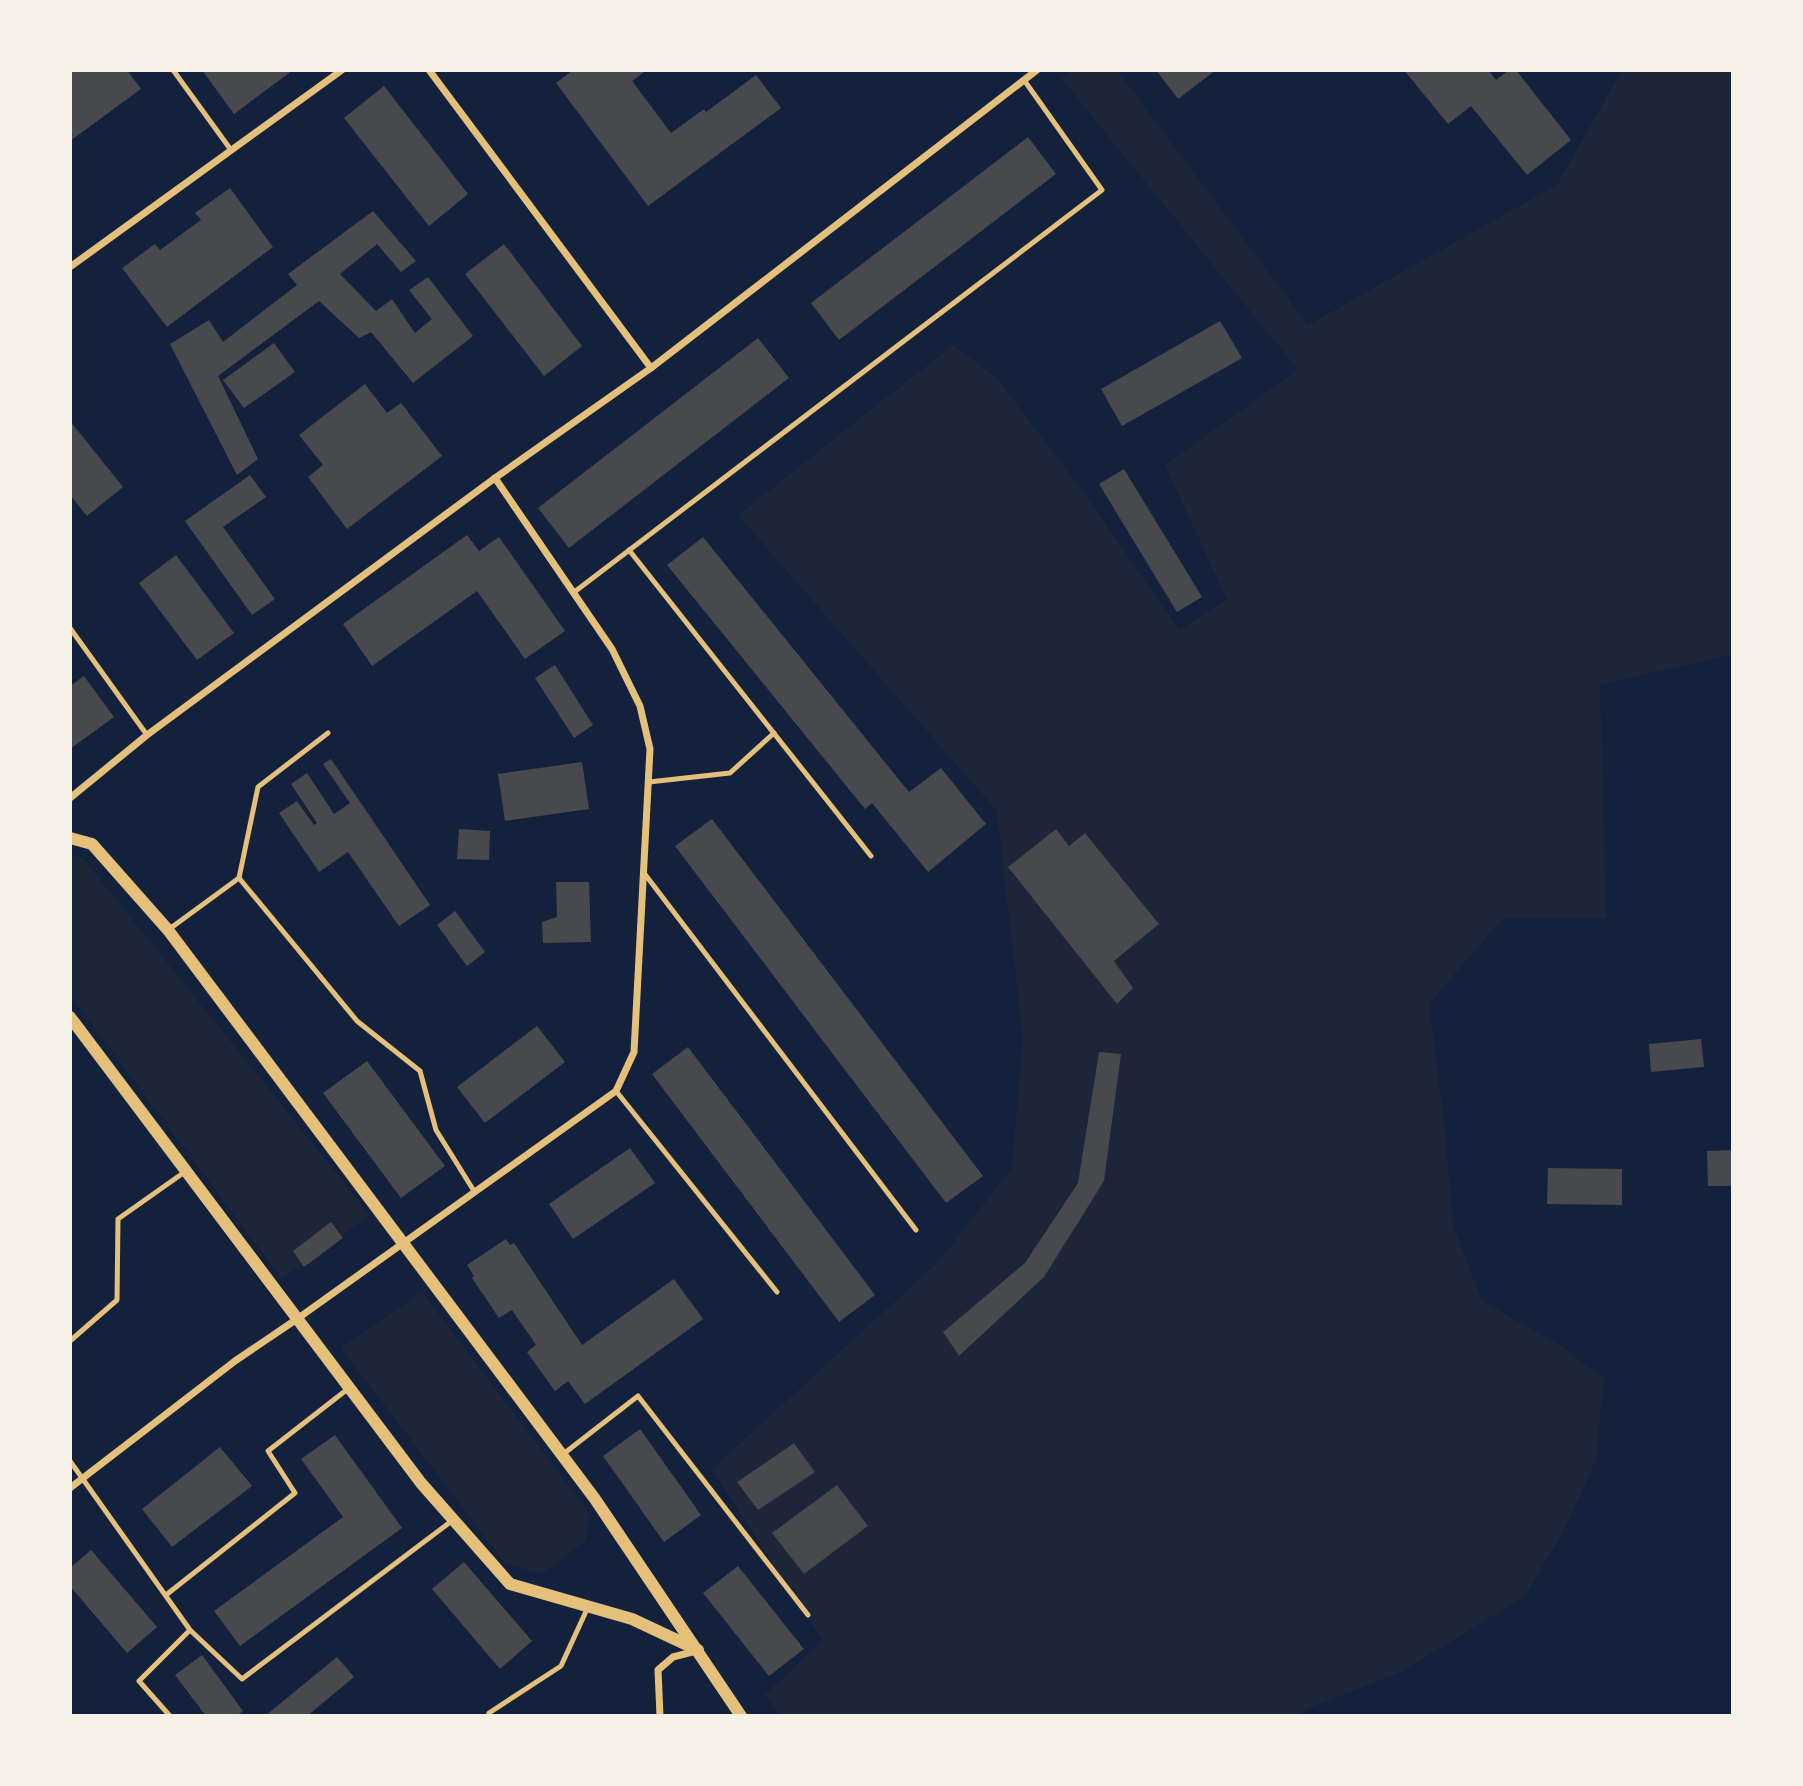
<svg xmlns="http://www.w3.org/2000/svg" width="1803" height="1786" viewBox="0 0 1803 1786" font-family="'Sofia Sans Condensed',sans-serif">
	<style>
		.green { fill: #1d2539; fill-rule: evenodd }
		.building { fill: #48494c }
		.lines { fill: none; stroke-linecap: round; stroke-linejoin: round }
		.service { stroke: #e5c07b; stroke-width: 5 }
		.minor { stroke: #e5c07b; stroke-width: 7 }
		.tertiary { stroke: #e5c07b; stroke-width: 12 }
	</style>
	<rect width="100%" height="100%" fill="#14213d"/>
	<g class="green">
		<path d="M 1071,70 L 1117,70 L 1308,325 L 1557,185 L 1622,70 L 1733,70 L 1733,654 L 1600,685 L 1606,918 L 1503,918 L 1429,1004 L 1446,1139 L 1453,1226 L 1482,1301 L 1558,1344 L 1604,1379 L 1596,1460 L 1564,1530 L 1525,1596 L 1403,1671 L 1304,1710 L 1295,1716 L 782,1716 L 764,1695 L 823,1641 L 712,1469 L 938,1262 L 1012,1168 L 1023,1039 L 997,811 L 738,515 L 953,345 L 996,377 L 1084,493 L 1179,630 L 1227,600 L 1165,465 L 1298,370 L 1061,78 ZM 1056,829 L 1069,846 L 1086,833 L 1159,924 L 1114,961 L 1133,988 L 1009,867 ZM 1099,1053 L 1121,1054 L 1104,1181 L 1044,1277 L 960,1355 L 1025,1263 L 1078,1183 ZM 794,1443 L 814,1472 L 758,1510 L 738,1481 ZM 837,1485 L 868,1526 L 804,1574 L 773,1532 Z"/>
		<path d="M 70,853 L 83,858 L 370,1215 L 282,1279 L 70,995 Z"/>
		<path d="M 422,1292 L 589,1513 L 586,1541 L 541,1574 L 505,1563 L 341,1348 Z"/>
	</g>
	<g class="building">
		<path d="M 70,70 L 127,70 L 141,89 L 70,141 Z"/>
		<path d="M 202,70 L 293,70 L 234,114 Z"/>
		<path d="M 573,70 L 647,70 L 632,81 L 671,133 L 704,109 L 706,112 L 756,75 L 781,108 L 648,206 L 556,83 Z"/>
		<path d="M 1156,70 L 1216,70 L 1178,99 Z"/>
		<path d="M 1404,70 L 1488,70 L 1496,80 L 1509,70 L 1516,70 L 1571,140 L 1527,175 L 1471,106 L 1448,124 Z"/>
		<path d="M 384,86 L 468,194 L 429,226 L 344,118 Z"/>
		<path d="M 1028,137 L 1056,174 L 839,340 L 811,303 Z"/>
		<path d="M 230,188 L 273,247 L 167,327 L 122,268 L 155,244 L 160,250 L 201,220 L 195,213 Z"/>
		<path d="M 373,211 L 416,261 L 401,272 L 377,244 L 340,274 L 376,311 L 392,299 L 415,333 L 432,319 L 409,290 L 428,277 L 473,336 L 413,383 L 371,332 L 359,338 L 319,301 L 218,376 L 258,459 L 237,475 L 170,344 L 209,320 L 223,342 L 297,285 L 288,274 Z"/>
		<path d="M 504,244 L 582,346 L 544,376 L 465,274 Z"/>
		<path d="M 1220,321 L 1242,358 L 1122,426 L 1101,389 Z"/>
		<path d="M 758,338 L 789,378 L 569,548 L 538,508 Z"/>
		<path d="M 274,343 L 295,372 L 244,408 L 223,380 Z"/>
		<path d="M 365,384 L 387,413 L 401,403 L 442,456 L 347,529 L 308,477 L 323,465 L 299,435 Z"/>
		<path d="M 70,421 L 123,487 L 87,516 L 70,495 Z"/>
		<path d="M 1124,469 L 1202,597 L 1177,612 L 1099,484 Z"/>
		<path d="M 250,475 L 266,497 L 223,527 L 275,599 L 252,615 L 185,521 Z"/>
		<path d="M 467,535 L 479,551 L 499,537 L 565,631 L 525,659 L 477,591 L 372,666 L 343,624 Z"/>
		<path d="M 703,537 L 909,792 L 941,768 L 986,824 L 928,872 L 872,803 L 865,809 L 667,565 Z"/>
		<path d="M 176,555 L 234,633 L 197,660 L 139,583 Z"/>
		<path d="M 555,665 L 593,725 L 574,738 L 535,678 Z"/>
		<path d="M 84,676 L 114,717 L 70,749 L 70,686 Z"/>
		<path d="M 331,759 L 430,905 L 399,926 L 348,852 L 319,872 L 279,813 L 297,801 L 314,825 L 317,823 L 291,784 L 307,773 L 334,814 L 350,803 L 323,764 Z"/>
		<path d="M 582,762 L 589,809 L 505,821 L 498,774 Z"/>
		<path d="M 712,819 L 983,1176 L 946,1203 L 675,846 Z"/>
		<path d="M 459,829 L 490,831 L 489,860 L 457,859 Z"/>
		<path d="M 1056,829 L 1069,846 L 1085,833 L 1159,924 L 1114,961 L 1133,988 L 1117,1004 L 1008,867 Z"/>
		<path d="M 556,882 L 589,882 L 591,942 L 543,943 L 542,922 L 557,917 Z"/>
		<path d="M 455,911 L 485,952 L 467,966 L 437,925 Z"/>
		<path d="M 537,1026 L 565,1062 L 485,1123 L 457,1087 Z"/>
		<path d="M 1701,1039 L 1704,1067 L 1651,1072 L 1649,1044 Z"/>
		<path d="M 688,1047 L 875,1295 L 839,1322 L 652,1074 Z"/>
		<path d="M 1099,1052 L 1121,1054 L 1104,1181 L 1044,1277 L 959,1356 L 943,1332 L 1025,1263 L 1078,1183 Z"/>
		<path d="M 367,1061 L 445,1166 L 401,1198 L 323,1093 Z"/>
		<path d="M 630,1148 L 655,1183 L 573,1239 L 549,1204 Z"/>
		<path d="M 1733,1150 L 1733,1186 L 1708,1186 L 1707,1151 Z"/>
		<path d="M 1548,1168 L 1622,1169 L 1622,1205 L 1547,1204 Z"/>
		<path d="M 331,1222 L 343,1238 L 304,1267 L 293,1251 Z"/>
		<path d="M 506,1239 L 510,1245 L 514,1243 L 582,1345 L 674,1279 L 703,1319 L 585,1404 L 568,1381 L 555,1391 L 527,1352 L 536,1345 L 512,1310 L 499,1318 L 472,1278 L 474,1276 L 467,1265 Z"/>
		<path d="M 640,1429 L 701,1515 L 664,1542 L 603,1456 Z"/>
		<path d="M 335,1435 L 402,1528 L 240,1646 L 214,1611 L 343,1517 L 301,1459 Z"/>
		<path d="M 794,1443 L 815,1472 L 758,1510 L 737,1482 Z"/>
		<path d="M 220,1447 L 252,1486 L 172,1547 L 142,1509 Z"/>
		<path d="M 837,1485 L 868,1526 L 804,1574 L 772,1533 Z"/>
		<path d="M 91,1550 L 157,1627 L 127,1653 L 70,1586 L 70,1568 Z"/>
		<path d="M 464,1562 L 532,1641 L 500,1669 L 432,1589 Z"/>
		<path d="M 738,1566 L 804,1649 L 769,1676 L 703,1593 Z"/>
		<path d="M 202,1655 L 243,1711 L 236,1716 L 206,1716 L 175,1675 Z"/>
		<path d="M 337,1657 L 354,1677 L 307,1716 L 265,1716 Z"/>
	</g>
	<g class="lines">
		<g class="service">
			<path d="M 173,70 L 231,150"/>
			<path d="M 629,550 L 871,856"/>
			<path d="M 573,593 L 1102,190 L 1024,80"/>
			<path d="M 70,628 L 147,735"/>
			<path d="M 649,782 L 730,773 L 774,733"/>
			<path d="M 644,873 L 916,1230"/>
			<path d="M 239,878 L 258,787 L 328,733"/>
			<path d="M 168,930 L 239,878 L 357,1021 L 420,1071 L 436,1130 L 474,1191"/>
			<path d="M 616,1091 L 777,1292"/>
			<path d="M 70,1341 L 117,1300 L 118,1219 L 186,1171"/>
			<path d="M 562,1455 L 638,1396 L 808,1615"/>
			<path d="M 70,1461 L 190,1630 L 139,1681 L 170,1716"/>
			<path d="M 166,1595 L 295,1493 L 268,1451 L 349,1388"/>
			<path d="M 190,1630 L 242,1679 L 453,1520"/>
			<path d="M 488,1716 L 489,1713 L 561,1666 L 588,1607"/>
		</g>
		<g class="minor">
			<path d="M 429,70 L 651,368"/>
			<path d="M 70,267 L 342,70"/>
			<path d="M 70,798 L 147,735 L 495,478 L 651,368 L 1037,70"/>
			<path d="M 70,1488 L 235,1361 L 297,1319 L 616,1091 L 634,1052 L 650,749 L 640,706 L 612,649 L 495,478"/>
			<path d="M 660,1716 L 658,1670 L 673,1657 L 696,1651"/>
		</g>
		<g class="tertiary">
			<path d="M 70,838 L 92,844 L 168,930 L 595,1499 L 741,1716"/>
			<path d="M 70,1017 L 421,1483 L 510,1584 L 632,1619 L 698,1650"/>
		</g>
	</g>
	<rect width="1803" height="1786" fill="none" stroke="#f6f1e7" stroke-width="144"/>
</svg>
